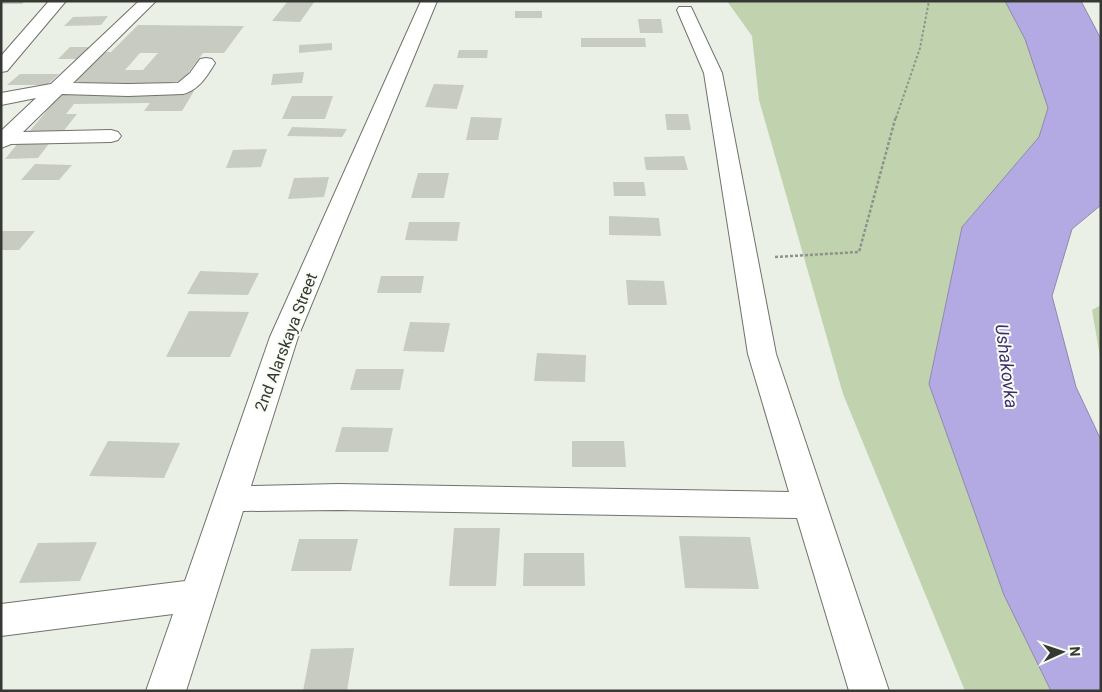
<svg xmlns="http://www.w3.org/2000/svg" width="1102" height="692" viewBox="0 0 1102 692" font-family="Roboto,sans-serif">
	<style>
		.green { fill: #c0d2ae }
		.water { fill: #b3aae3; stroke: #8e88ae }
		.building { fill: #c7cbc2; fill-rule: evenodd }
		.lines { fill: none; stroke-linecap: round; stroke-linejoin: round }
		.minor-casing { stroke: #6f736b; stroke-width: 2 }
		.path-far1 { stroke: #8f928b; stroke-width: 2; stroke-dasharray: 2.5 2; stroke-linecap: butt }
		.path { stroke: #8f928b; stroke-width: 2.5; stroke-dasharray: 3 2; stroke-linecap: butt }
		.minor { fill: #fff; fill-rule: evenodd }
		.labels { text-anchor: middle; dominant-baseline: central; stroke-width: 4; stroke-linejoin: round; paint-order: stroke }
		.street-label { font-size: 16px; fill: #363834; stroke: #f8fdf4 }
		.water-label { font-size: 18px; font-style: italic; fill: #3e2c6f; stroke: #f8fdf4 }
	</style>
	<rect width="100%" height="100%" fill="#ebf0e6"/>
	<g class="green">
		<path d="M 727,1 L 1005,1 L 1025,39 L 1048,108 L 1039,137 L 962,227 L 929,384 L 1004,595 L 1051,691 L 965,691 L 843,394 L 759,100 L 752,36 Z"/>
		<path d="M 1101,305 L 1101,362 L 1092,310 Z"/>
	</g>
	<path class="water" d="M 1005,1 L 1081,1 L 1101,39 L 1101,205 L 1072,229 L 1052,296 L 1076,387 L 1101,440 L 1101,691 L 1051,691 L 1004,595 L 929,384 L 962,227 L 1039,137 L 1048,108 L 1025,39 Z"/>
	<g class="building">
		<path d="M 1,1 L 25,1 L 22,4 L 1,4 Z"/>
		<path d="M 288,1 L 315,1 L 300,22 L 272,21 Z"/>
		<rect x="515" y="11" width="27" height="7"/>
		<path d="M 108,16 L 101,25 L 64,26 L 73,17 Z"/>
		<path d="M 638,19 L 661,19 L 663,33 L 640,33 Z"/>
		<path d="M 138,25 L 244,26 L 224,53 L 203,53 L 183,80 L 161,86 L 81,87 L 76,81 L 103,52 L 111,52 ZM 140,53 L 158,53 L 143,70 L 125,70 Z"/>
		<path d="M 581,38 L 645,38 L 646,47 L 581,47 Z"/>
		<path d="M 332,43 L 332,50 L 299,53 L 299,45 Z"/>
		<path d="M 70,47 L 91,47 L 79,59 L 58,59 Z"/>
		<path d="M 459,50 L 488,50 L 487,58 L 457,58 Z"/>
		<path d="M 304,72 L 302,83 L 271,85 L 273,74 Z"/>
		<path d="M 20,74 L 59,74 L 47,85 L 7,85 Z"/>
		<path d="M 434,84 L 464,85 L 457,109 L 425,107 Z"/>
		<path d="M 194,91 L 182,111 L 144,111 L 150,103 L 74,104 L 66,114 L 77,114 L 62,133 L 28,133 L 61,94 Z"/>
		<path d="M 292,96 L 333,96 L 325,119 L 282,119 Z"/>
		<path d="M 665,114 L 688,114 L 691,130 L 667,130 Z"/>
		<path d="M 471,117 L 502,118 L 498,140 L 466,140 Z"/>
		<path d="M 292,127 L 347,129 L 342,137 L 287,136 Z"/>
		<path d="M 51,141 L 38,158 L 5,159 L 19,142 Z"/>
		<path d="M 267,149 L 261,167 L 226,168 L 233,150 Z"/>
		<path d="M 684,156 L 688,170 L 646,170 L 644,157 Z"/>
		<path d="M 35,164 L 72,165 L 59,180 L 21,180 Z"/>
		<path d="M 418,173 L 449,173 L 444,198 L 411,198 Z"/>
		<path d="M 329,177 L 324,197 L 288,199 L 294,178 Z"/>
		<path d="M 613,182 L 644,182 L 646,196 L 614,196 Z"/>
		<path d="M 609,216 L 659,218 L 661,236 L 609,235 Z"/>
		<path d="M 409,222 L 460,222 L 457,241 L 405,240 Z"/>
		<path d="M 1,231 L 35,231 L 19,250 L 1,250 Z"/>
		<path d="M 200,271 L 259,273 L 248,295 L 187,294 Z"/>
		<path d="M 381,276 L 424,276 L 421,293 L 377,293 Z"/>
		<path d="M 626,280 L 664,281 L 667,305 L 628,305 Z"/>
		<path d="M 189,311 L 249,312 L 230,357 L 166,357 Z"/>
		<path d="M 410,322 L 450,323 L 444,352 L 403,351 Z"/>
		<path d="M 537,353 L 586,355 L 585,382 L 534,381 Z"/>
		<path d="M 356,369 L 404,369 L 400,390 L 350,390 Z"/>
		<path d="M 342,427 L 393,428 L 388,452 L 335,452 Z"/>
		<path d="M 108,441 L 180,443 L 164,478 L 89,476 Z"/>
		<path d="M 572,441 L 624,441 L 626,467 L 572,467 Z"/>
		<path d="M 454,528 L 500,528 L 496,586 L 449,586 Z"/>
		<path d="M 679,536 L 750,537 L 759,589 L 685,588 Z"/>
		<path d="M 299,539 L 358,539 L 351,571 L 291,571 Z"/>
		<path d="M 97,542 L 80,581 L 19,583 L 38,543 Z"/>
		<path d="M 524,553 L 584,553 L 585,586 L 523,586 Z"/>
		<path d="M 354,648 L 347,691 L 303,691 L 311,649 Z"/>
	</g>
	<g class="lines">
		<defs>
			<g id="minor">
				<path d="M 49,1 L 66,1 L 7,71 L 1,72 L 1,56 Z"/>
				<path d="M 139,1 L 156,1 L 73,83 L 128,84 L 178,83 L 190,73 L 200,59 L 206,58 L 212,59 L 215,63 C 207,76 199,90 183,94 L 128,96 L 62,94 L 23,132 L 111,130 L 118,132 L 121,136 L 118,140 L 111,142 L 11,144 L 1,148 L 1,131 L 36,98 L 1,105 L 1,93 L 51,84 Z"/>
				<path d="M 421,1 L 437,1 L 298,337 L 251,486 L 338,484 L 789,492 L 748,354 L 704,73 L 677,10 L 679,7 L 691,7 L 722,73 L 776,354 L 889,691 L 849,691 L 797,518 L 338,510 L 243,511 L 186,691 L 146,691 L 173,614 L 1,636 L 1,604 L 185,581 L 270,337 Z"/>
			</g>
		</defs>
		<use href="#minor" class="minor-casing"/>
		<path class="path-far1" d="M 896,118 L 920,48 L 929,1"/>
		<path class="path" d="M 775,257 L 859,252 L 896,116"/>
		<use href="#minor" class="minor"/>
	</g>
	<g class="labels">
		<g class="street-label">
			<text transform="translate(286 342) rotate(-69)">2nd Alarskaya Street</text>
		</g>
		<g class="water-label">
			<text transform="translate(1007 366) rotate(83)">Ushakovka</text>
		</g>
	</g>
	<rect width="1102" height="692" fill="none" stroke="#363834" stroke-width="5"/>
	<g transform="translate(1062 652) rotate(87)" stroke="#f8fdf4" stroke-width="4" paint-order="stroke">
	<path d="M0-4L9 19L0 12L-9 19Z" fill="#363834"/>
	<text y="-8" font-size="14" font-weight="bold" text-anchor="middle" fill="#363834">N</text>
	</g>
</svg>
